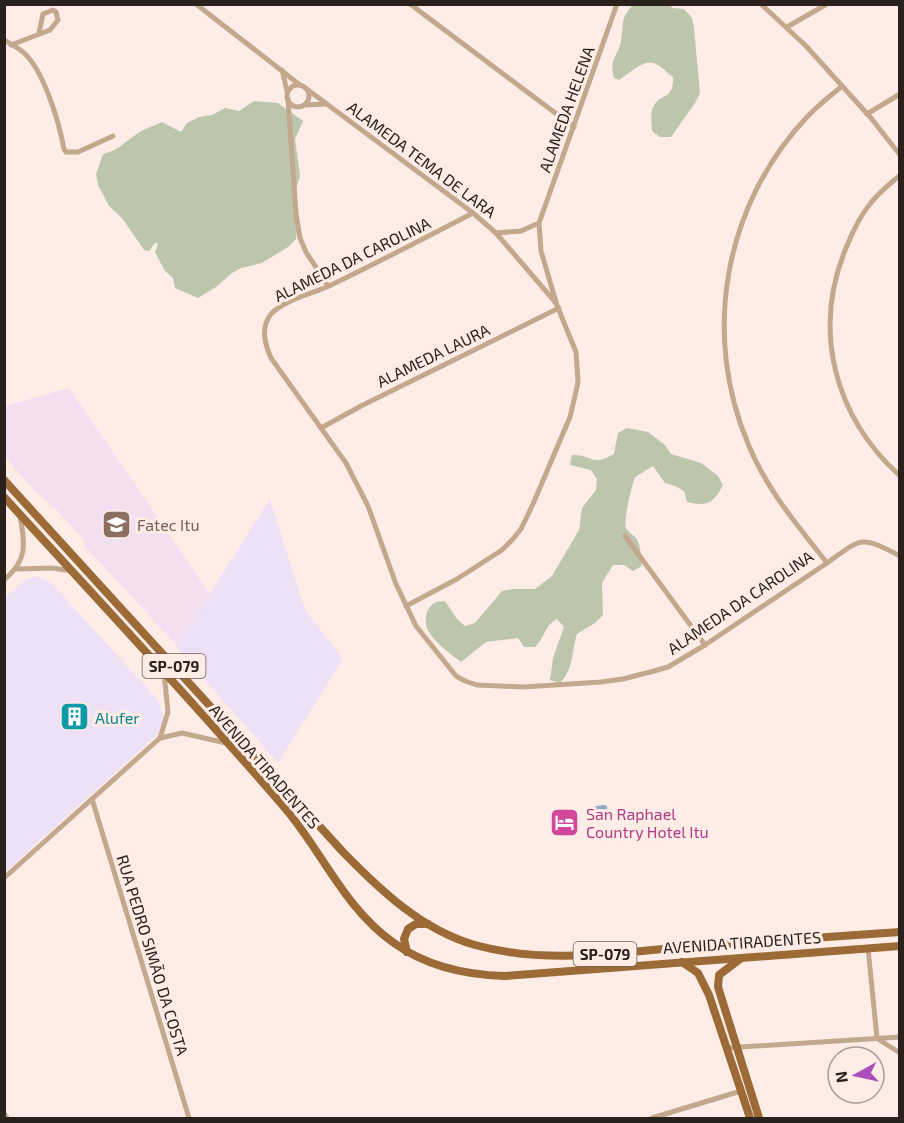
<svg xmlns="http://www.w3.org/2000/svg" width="904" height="1123" viewBox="0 0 904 1123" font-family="'Exo 2',sans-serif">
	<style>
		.industrial { fill: #eee1f5 }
		.education { fill: #f2e0f1 }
		.green { fill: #bcc6ac }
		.water { fill: #94a7c5 }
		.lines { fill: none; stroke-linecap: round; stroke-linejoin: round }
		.street { stroke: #c4a88e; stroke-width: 5 }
		.primary { stroke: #9c6a37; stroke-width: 8 }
		.labels { text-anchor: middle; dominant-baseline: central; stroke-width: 6; stroke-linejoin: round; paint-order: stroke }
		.shield { fill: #fdede6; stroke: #695e59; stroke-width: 1.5 }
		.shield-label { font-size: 15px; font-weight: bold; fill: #2a201c }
		.street-label { font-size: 16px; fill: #2a201c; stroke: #fdede6 }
		.education-label { font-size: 16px; fill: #785e54; stroke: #fdede6; text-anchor: start }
		.culture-label { font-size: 16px; fill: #0d838f; stroke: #fdede6; text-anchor: start }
		.hotel-label { font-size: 16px; fill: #b23c85; stroke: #fdede6; text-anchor: start }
	</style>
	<rect width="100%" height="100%" fill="#fdede6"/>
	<g class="industrial">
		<path d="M 270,499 L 305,610 L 343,659 L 278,763 L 176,647 Z"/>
		<path d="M 37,576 L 52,584 L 158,700 L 164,718 L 159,733 L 5,872 L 5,597 L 25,580 Z"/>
	</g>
	<path class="education" d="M 69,388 L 210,594 L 177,646 L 84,545 L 84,540 L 55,508 L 37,493 L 5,457 L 5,406 Z"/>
	<g class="green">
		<path d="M 633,5 L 668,5 L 673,8 L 684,9 L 692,18 L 694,28 L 700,93 L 695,103 L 671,137 L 660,137 L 652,131 C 652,124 650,114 653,107 C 661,92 674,101 673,77 C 668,74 663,68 658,65 C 643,57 631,73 619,80 L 614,78 C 609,56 618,58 621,41 C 624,24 620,18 633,5 Z"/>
		<path d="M 254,101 L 278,103 L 303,121 L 295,139 L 300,176 L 294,196 L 297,228 L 296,239 L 288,247 L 262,263 L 241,268 L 232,273 L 216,287 L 198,298 L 175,288 L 173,278 L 165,271 L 155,252 L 158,243 L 155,243 L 149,251 L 144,250 L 122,218 L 109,206 L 98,185 L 96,174 L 103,154 C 119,150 126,141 138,133 C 145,128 154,126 162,122 L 181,132 L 187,123 L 199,117 L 212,115 L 225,108 L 239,111 Z"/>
		<path d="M 627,428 L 648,432 L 665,445 L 671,454 L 701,463 L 718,476 L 723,485 C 714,503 707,507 687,502 L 684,491 L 675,486 L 665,483 L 653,466 L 635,477 C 632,486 623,520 626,528 C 628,532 633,535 636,538 C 641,546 641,556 642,566 L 633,571 L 624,565 L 613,565 L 602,583 L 603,615 L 595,623 L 577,634 C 571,652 574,669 560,683 L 550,680 L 553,658 L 564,627 L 557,619 C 544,626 546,636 535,647 L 524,647 L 518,638 L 486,642 L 461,662 C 451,655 435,642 429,632 C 423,623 425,607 436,602 C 439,601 442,602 445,601 L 457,619 L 465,626 L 475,623 L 502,591 L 513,589 L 535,589 L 552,576 L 579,530 L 582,508 L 596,490 L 597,479 L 591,470 L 570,465 L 572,455 C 593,455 592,467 614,454 L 618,433 Z"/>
	</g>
	<path class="water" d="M 604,805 L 607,806 L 608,819 L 592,822 L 590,807 Z"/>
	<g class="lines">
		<g class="street">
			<path d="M 196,4 L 300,85"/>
			<path d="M 410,4 L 574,127"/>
			<path d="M 761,4 L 806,46 L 871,118 L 900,155"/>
			<path d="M 787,27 L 827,4"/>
			<path d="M 4,40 C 11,44 19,48 24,53 C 44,71 59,122 64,149 L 66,152 L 78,152 L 113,136"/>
			<path d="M 11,45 L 50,30 L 58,20 L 56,12 L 53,10 L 43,14 L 39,33"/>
			<path d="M 282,70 L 287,91"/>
			<circle cx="298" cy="96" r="11"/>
			<path d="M 308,90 L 473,213 L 496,233 L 556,303 L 576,352 L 578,382 L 575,396 L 570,417 L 533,504 L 521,529 L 512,540 L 502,550 L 457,579 L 406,606"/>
			<path d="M 288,99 L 296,214 L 300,238 L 306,252 L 328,286"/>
			<path d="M 304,105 L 326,104"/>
			<path d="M 867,114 L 900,94"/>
			<path d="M 900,175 C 890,184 878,193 870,204 C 860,216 852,233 846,248 C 812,330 834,416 900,476"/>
			<path d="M 473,213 C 425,238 377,263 329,286 C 311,294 284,300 271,314 C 260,328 265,344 271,358 L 346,463 L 368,506 L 396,584 L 416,626 L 456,676 L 465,681 L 477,685 L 523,687 L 601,682 L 623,679 L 654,671 L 668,667 L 705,645 L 827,563 C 798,526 767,490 749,446 C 701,335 724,205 807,117 C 817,106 830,96 841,87"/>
			<path d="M 496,233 L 521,231 L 539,223"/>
			<path d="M 556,302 L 541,251 L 539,223 L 617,4"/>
			<path d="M 321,428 L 361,406 L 559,308"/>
			<path d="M 625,536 L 705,645"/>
			<path d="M 827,563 C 862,538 860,535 900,556"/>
			<path d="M 17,569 L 52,568 L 72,571"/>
			<path d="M 4,580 C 28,560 25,544 20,516"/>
			<path d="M 160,738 L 168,712 L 164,673"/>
			<path d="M 92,799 L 189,1118"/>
			<path d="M 4,878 L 160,738 L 182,733 L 226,743"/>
			<path d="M 868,948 L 877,1038"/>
			<path d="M 878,1039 L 900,1053"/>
			<path d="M 726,1048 L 900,1037"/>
			<path d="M 4,1113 L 7,1118"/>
			<path d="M 652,1118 L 741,1091"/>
		</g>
		<g class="primary">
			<path d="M 4,480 L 343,852 C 380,890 422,930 475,945 C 547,965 622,952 696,946 C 764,941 832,937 900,932"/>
			<path d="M 4,497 C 98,600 193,701 284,807 C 322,851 344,908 394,943 C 426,966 467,975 505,976 L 900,946"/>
			<path d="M 407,952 L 404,939 L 408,929 L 416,924 L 428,924"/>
			<path d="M 740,959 L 719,975 L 718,987 L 759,1118"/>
			<path d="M 682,962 L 698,973 L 709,995 L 750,1118"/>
		</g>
	</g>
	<defs>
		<symbol id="university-square" viewBox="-11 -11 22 22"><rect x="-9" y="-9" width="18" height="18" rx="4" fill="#8d6e63" stroke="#fdede6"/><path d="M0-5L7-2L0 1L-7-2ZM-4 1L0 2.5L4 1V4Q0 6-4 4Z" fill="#fff"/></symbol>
		<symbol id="building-square" viewBox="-11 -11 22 22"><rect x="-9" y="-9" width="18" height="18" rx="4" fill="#0f9aa8" stroke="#fdede6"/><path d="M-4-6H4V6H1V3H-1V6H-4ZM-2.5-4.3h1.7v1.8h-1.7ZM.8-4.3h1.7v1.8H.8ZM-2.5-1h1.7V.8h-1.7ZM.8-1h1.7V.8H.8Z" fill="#fff"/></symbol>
		<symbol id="hotel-square" viewBox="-11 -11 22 22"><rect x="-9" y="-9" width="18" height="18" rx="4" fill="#d1479c" stroke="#fdede6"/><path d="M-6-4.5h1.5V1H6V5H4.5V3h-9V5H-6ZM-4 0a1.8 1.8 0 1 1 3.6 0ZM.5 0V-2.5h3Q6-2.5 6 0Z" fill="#fff"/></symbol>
	</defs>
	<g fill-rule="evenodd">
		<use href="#university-square" x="100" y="508" width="33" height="33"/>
		<use href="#building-square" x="58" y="700" width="33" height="33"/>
		<use href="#hotel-square" x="548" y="806" width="33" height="33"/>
	</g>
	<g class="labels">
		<g class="shield">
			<rect x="142.5" y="654" width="63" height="24" rx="4.5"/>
			<rect x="573.5" y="942" width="63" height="24" rx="4.5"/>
		</g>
		<g class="shield-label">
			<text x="174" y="666">SP-079</text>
			<text x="605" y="954">SP-079</text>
		</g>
		<g class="street-label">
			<text transform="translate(566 109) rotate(-70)">ALAMEDA HELENA</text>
			<text transform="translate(422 159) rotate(37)">ALAMEDA TEMA DE LARA</text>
			<text transform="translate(352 259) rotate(-26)">ALAMEDA DA CAROLINA</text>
			<text transform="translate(433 355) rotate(-26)">ALAMEDA LAURA</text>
			<text transform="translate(740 602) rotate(-34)">ALAMEDA DA CAROLINA</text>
			<text transform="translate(265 766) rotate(49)">AVENIDA TIRADENTES</text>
			<text transform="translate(742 942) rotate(-4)">AVENIDA TIRADENTES</text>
			<text transform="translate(153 955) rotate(73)">RUA PEDRO SIMÃO DA COSTA</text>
		</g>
		<g class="education-label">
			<text x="137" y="524">Fatec Itu</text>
		</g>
		<g class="culture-label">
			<text x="95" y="717">Alufer</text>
		</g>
		<g class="hotel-label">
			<text x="586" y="813">San Raphael<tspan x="586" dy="18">Country Hotel Itu</tspan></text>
		</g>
	</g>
	<rect width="904" height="1123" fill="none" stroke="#2a201c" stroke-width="12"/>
	<g transform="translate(856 1075) rotate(262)"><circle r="28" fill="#fdede6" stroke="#a99b95" stroke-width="1.5"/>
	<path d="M0-4.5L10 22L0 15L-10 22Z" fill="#a94fba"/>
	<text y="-9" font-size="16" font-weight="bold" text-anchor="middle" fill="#2a201c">N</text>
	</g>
</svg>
